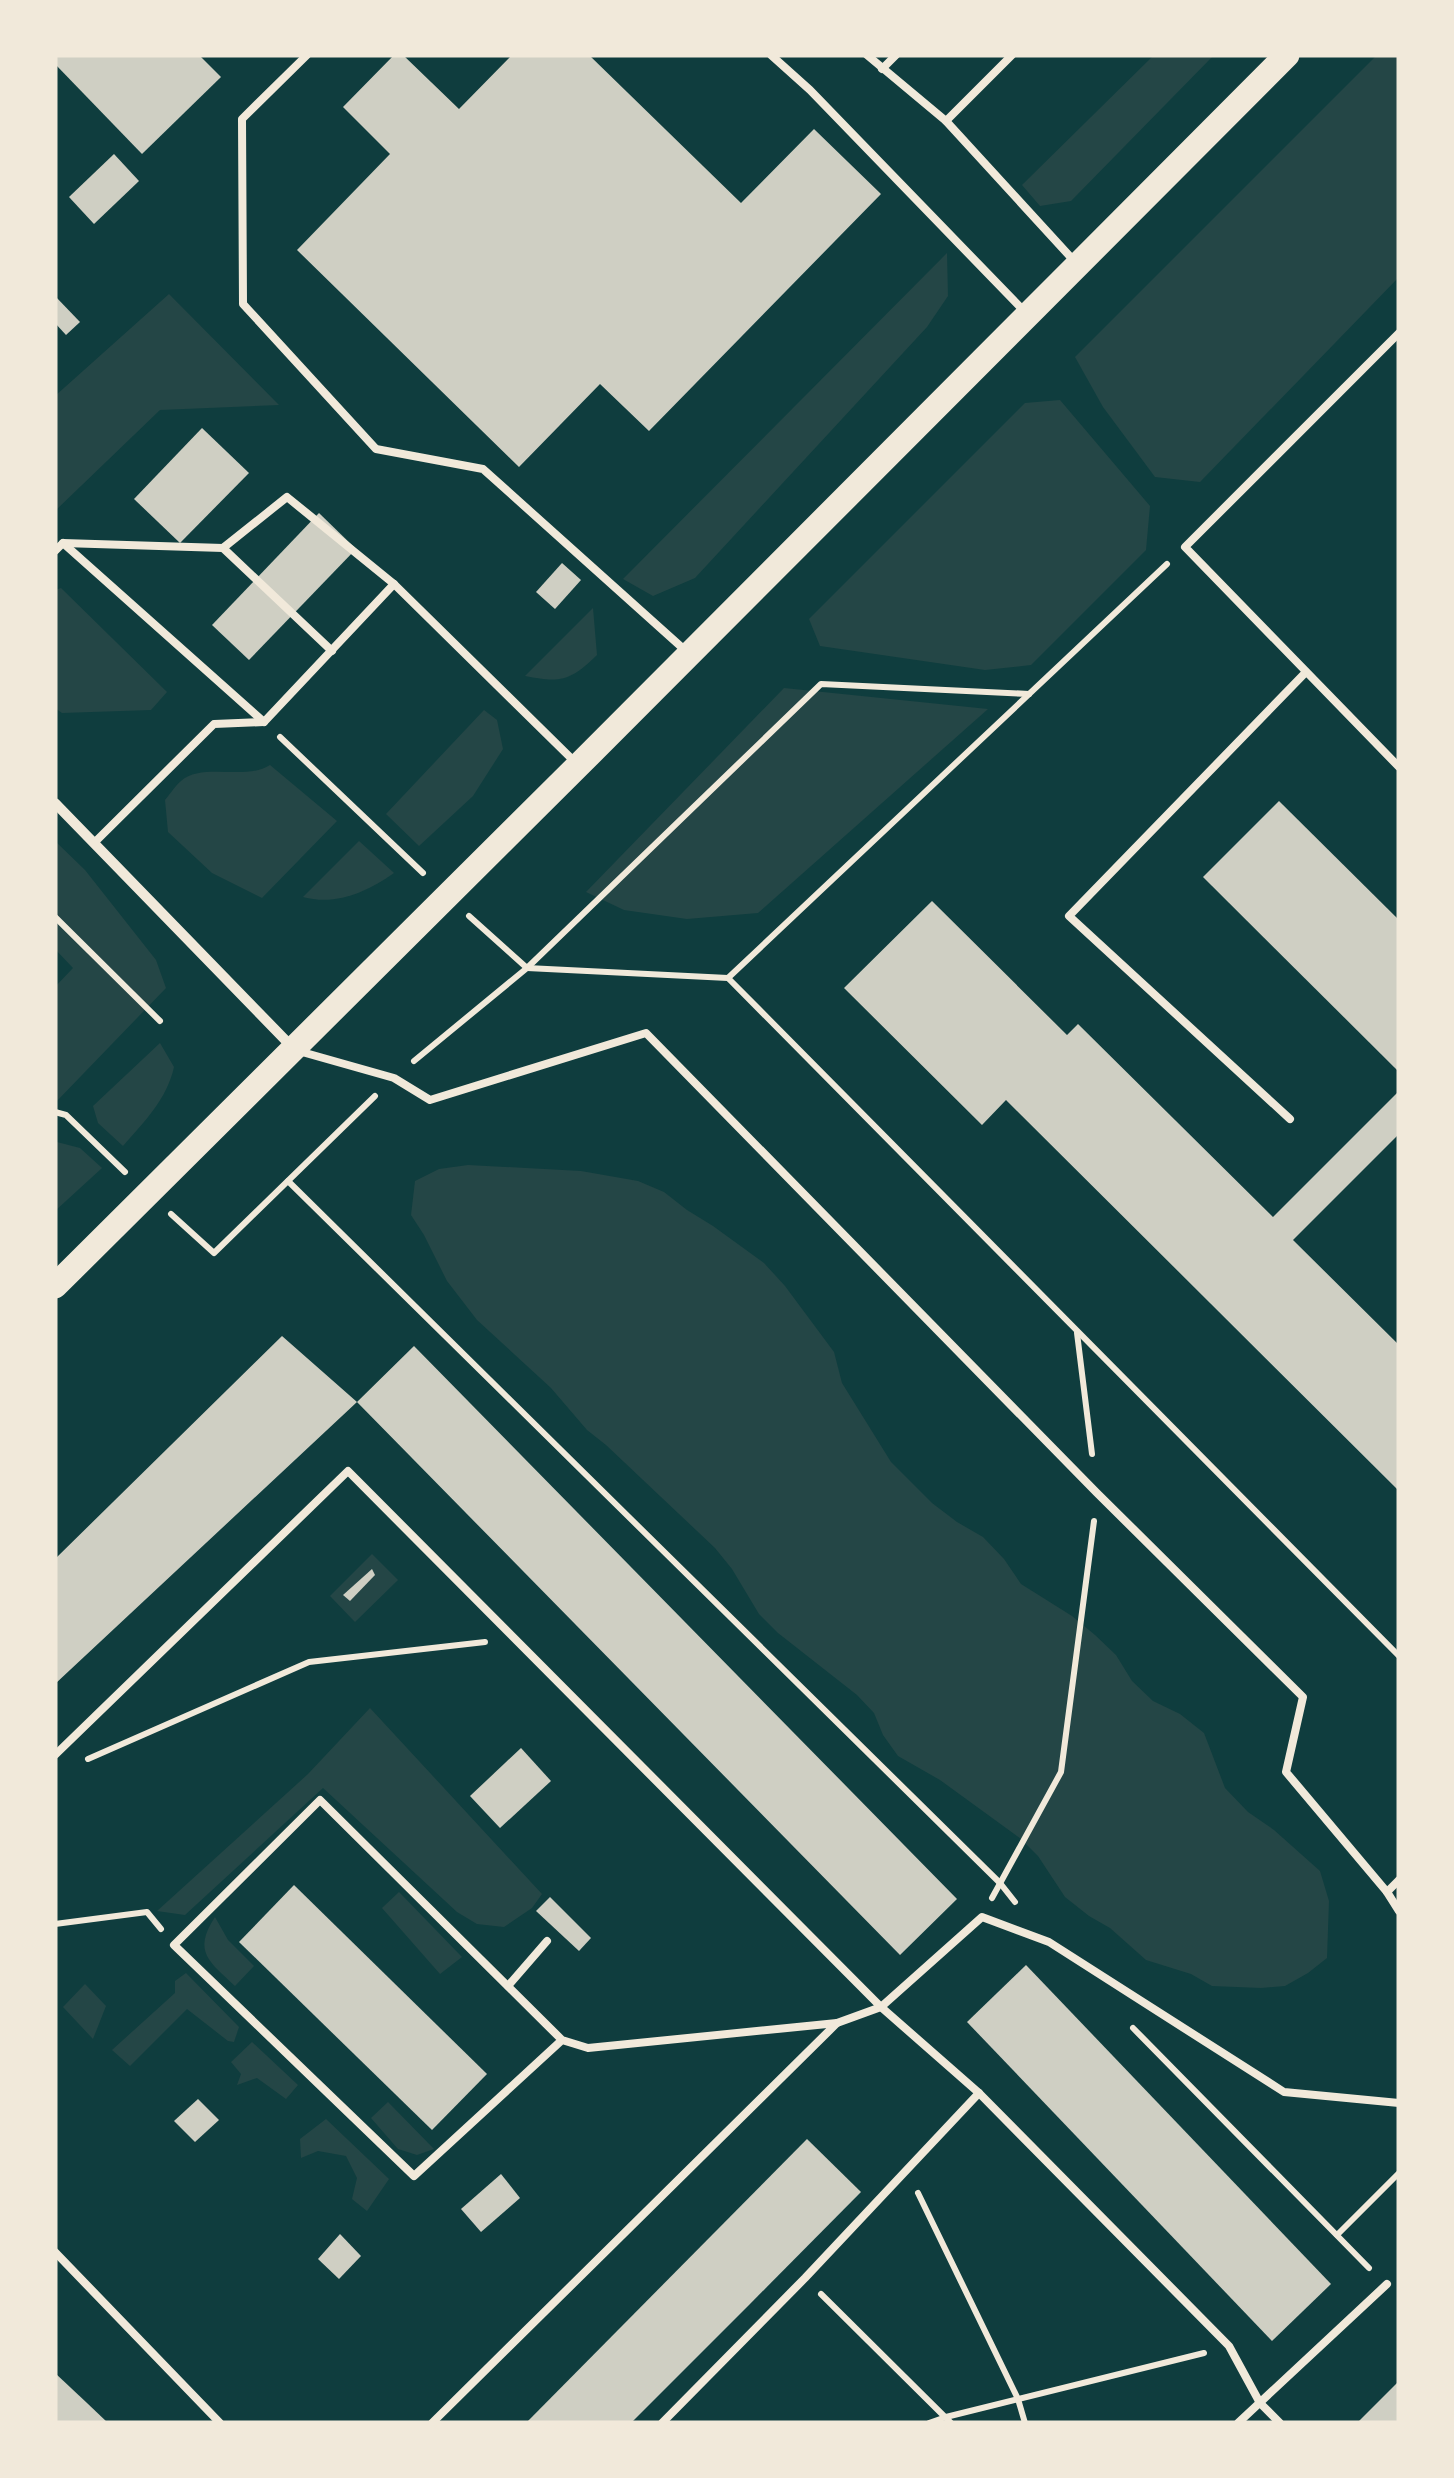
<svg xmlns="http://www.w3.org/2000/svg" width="1454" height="2478" viewBox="0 0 1454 2478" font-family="Raleway,sans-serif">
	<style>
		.green { fill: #244646 }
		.building { fill: #cfcfc3 }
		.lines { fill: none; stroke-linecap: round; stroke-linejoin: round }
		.path { stroke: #f1e9da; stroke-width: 6 }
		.service { stroke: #f1e9da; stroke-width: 8 }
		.minor { stroke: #f1e9da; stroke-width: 10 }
		.primary { stroke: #f1e9da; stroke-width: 25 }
	</style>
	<rect width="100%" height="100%" fill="#0f3d3e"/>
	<g class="green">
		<path d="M 1154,55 L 1214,55 L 1071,201 L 1040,206 L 1022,185 Z"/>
		<path d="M 1377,55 L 1399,55 L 1399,277 L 1200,482 L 1155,477 L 1103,407 L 1075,357 Z"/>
		<path d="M 947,253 L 948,296 L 927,327 L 695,578 L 653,596 L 623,579 Z"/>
		<path d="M 169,294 L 279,405 L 160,410 L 55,511 L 55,396 Z"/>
		<path d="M 1060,400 L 1150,506 L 1146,550 L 1031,665 L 985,670 L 820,646 L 809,619 L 1025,403 Z"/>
		<path d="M 61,588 L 167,692 L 151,710 L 62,713 L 55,708 L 55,590 Z"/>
		<path d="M 593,608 L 597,655 C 570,681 561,683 525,676 Z"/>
		<path d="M 784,688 L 988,709 L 758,913 L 687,919 L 624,910 L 586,892 Z"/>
		<path d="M 484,710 L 497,720 L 503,749 L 473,796 L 419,846 L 386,814 Z"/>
		<path d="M 270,765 L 337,821 L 262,898 L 212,873 L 168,832 L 165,800 C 170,794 175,786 181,781 C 202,762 246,781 270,765 Z"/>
		<path d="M 55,841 L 85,870 L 156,960 L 166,988 L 55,1103 L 55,987 L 73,968 L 55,949 Z"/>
		<path d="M 359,841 L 394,873 C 367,892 336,906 303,897 Z"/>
		<path d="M 160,1043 L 174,1067 C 167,1099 144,1122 123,1146 L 98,1123 L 93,1106 Z"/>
		<path d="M 57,1142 L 80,1148 L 102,1168 L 55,1211 L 55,1144 Z"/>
		<path d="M 468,1165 L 581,1171 L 638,1181 L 664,1192 L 687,1210 L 713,1226 L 764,1263 L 785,1286 L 834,1352 L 842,1383 L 891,1462 L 932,1503 L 957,1522 L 983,1537 L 1004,1559 L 1021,1584 L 1072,1616 L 1095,1635 L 1116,1655 L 1132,1681 L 1153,1701 L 1180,1714 L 1204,1733 L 1225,1788 L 1248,1812 L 1274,1830 L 1320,1871 L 1329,1901 L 1327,1958 L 1308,1973 L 1285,1986 L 1261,1988 L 1212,1986 L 1191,1974 L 1146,1960 L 1110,1928 L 1089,1916 L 1065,1897 L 1038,1856 L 1021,1839 L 940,1780 L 898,1756 L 883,1735 L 874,1713 L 857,1695 L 778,1633 L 759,1614 L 732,1569 L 715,1548 L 606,1445 L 587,1430 L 551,1388 L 477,1320 L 447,1281 L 424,1235 L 411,1215 L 415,1181 L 439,1169 Z"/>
		<path d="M 372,1554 L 398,1580 L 355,1622 L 330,1596 Z"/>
		<path d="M 370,1708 L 542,1894 L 532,1908 L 504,1927 L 477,1924 L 457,1912 L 323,1788 L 185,1915 L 157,1911 L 308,1774 Z"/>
		<path d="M 399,1892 L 462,1957 L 440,1974 L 382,1908 Z"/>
		<path d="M 215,1917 L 228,1940 L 254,1966 L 235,1986 C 210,1962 192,1952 215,1917 Z"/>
		<path d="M 186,1973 L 239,2027 L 234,2042 L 228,2041 L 187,2009 L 130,2066 L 112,2050 L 175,1993 L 175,1981 Z"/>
		<path d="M 85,1984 L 106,2006 L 93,2039 L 63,2007 Z"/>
		<path d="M 252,2042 L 298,2085 L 286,2099 L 257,2078 L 237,2085 L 241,2074 L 231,2062 Z"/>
		<path d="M 388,2102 L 434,2149 L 417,2155 L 398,2149 L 371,2118 Z"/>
		<path d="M 326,2119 L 389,2179 L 367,2211 L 352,2199 L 357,2178 L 346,2156 L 318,2151 L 301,2158 L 300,2139 Z"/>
	</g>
	<g class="building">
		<path d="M 55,55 L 199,55 L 221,77 L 142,154 L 55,64 Z"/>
		<path d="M 394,55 L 403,55 L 459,109 L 512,55 L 589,55 L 741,203 L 814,129 L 881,194 L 649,431 L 600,384 L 519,467 L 297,250 L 390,154 L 343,107 Z"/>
		<path d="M 114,154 L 139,181 L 94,224 L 69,197 Z"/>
		<path d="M 55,296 L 80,322 L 66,335 L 55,323 Z"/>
		<path d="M 202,428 L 249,473 L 180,543 L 134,499 Z"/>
		<path d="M 319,513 L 356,549 L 249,660 L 212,625 Z"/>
		<path d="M 562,563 L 581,580 L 555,609 L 536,592 Z"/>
		<path d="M 1279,801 L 1399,920 L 1399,1072 L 1203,877 Z"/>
		<path d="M 932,901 L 1067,1035 L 1078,1024 L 1273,1217 L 1399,1091 L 1399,1134 L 1293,1240 L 1399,1345 L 1399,1491 L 1006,1100 L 982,1125 L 844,988 Z"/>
		<path d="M 282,1336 L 357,1402 L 414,1346 L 957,1899 L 900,1955 L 357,1402 L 55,1684 L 55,1559 Z"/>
		<path d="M 372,1569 L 375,1575 L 350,1601 L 343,1595 Z"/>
		<path d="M 521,1748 L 551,1781 L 500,1828 L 470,1796 Z"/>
		<path d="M 294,1885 L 487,2074 L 432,2130 L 239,1942 Z"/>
		<path d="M 550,1897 L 591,1938 L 579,1951 L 536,1911 Z"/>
		<path d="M 1026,1965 L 1331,2284 L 1272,2341 L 967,2022 Z"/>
		<path d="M 198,2099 L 219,2120 L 195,2142 L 174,2121 Z"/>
		<path d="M 807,2139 L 861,2192 L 748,2306 L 631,2423 L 526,2423 Z"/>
		<path d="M 501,2174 L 520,2198 L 481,2232 L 461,2209 Z"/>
		<path d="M 340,2234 L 361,2256 L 339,2279 L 318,2259 Z"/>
		<path d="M 55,2373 L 87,2403 L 108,2423 L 55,2423 Z"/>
		<path d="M 1399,2381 L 1399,2423 L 1357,2423 Z"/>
	</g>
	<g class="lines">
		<g class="path">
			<path d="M 280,737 L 423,873"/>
			<path d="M 469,916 L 527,968 L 728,978 L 1399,1656"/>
			<path d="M 55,917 L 160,1021"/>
			<path d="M 728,978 L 1167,564"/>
			<path d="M 414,1061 L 527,968 L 821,684 L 1029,694"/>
			<path d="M 55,1112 L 66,1115 L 125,1172"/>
			<path d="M 288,1181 L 1000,1883 L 1015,1902"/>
			<path d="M 171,1214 L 214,1253 L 375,1096"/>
			<path d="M 1077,1333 L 1092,1454"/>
			<path d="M 88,1759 L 309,1662 L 485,1642"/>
			<path d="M 992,1898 L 1061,1772 L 1094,1521"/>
			<path d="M 55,1924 L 147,1912 L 161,1929"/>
			<path d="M 1133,2028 L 1369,2268"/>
			<path d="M 918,2193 L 1018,2399 L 1025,2423"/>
			<path d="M 1337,2235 L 1399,2173"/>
			<path d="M 821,2294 L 951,2423"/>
			<path d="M 929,2423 L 946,2417 L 1204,2353"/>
		</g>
		<g class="service">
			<path d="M 307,55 L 242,119 L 243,304 L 376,449 L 483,469 L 687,652"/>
			<path d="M 771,55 L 810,90 L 1024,311"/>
			<path d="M 867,55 L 946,121 L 1076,263"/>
			<path d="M 882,69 L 896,55"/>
			<path d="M 946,121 L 1012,55"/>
			<path d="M 1399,333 L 1185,547 L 1399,767"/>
			<path d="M 63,543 L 264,722"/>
			<path d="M 223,548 L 332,651"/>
			<path d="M 55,551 L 63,543 L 223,548 L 287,497 L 394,584 L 575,762"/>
			<path d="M 94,843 L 214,724 L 264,722 L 394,584"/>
			<path d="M 302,1052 L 394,1078 L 430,1100 L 646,1033 L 1097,1493 L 1303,1697 L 1286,1772 L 1387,1892 L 1399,1911"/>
			<path d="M 1290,1119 L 1069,916 L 1306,672"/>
			<path d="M 55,1755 L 348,1471 L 881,2007 L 979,2093 L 1229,2346 L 1260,2403 L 1280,2423"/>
			<path d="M 1387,1892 L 1399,1880"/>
			<path d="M 508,1986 L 547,1941"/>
			<path d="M 562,2040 L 414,2176 L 174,1945 L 320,1800 L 562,2040 L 588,2048 L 837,2023"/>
			<path d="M 55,2252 L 220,2423"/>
			<path d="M 432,2423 L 837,2023 L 881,2007 L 982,1917 L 1049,1942 L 1284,2092 L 1399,2103"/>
			<path d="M 662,2423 L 805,2278 L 979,2093"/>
			<path d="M 1238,2423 L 1387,2284"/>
		</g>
		<path class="minor" d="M 55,803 L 294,1049"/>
		<path class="primary" d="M 55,1286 C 468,878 877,466 1287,55"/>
	</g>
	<rect width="1454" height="2478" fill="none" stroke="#f1e9da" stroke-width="115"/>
</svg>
